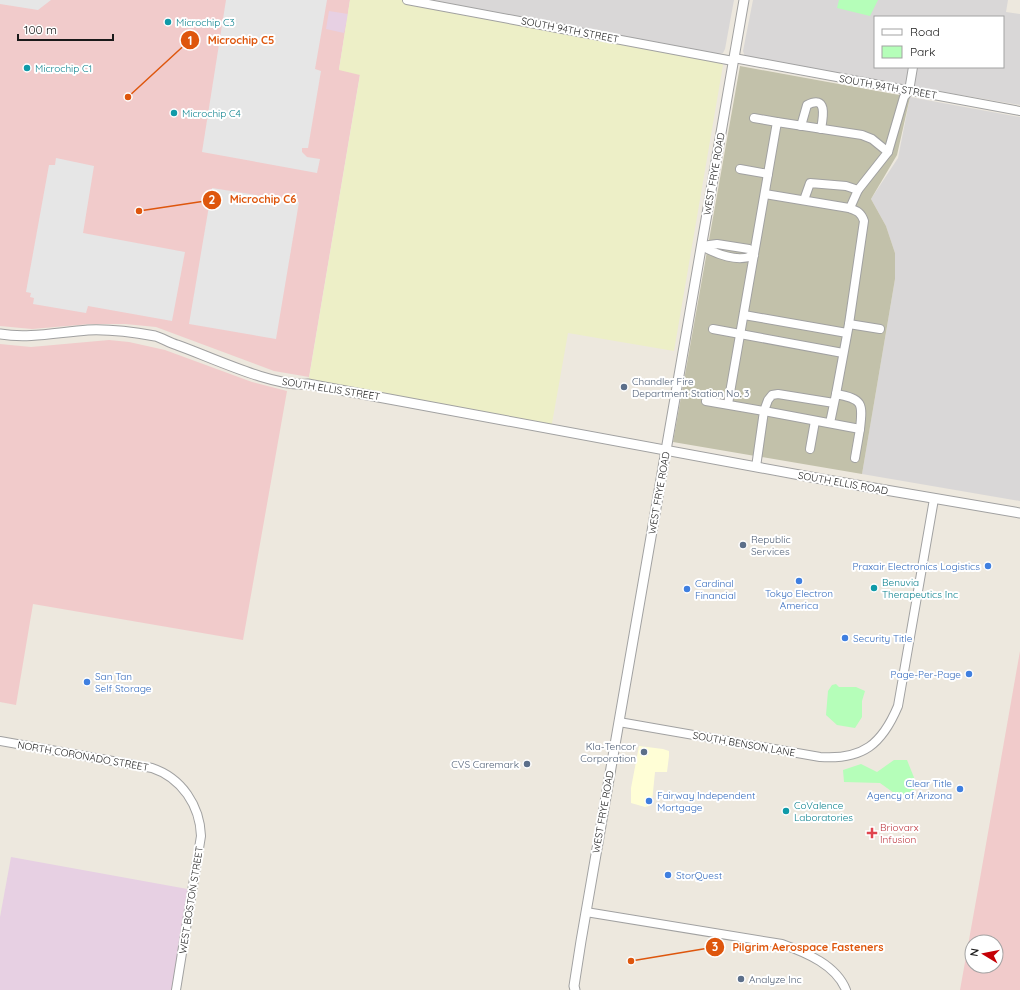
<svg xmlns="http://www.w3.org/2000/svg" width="1020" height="990" viewBox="0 0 1020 990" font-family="Quicksand,sans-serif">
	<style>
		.residential { fill: #d9d7d7; fill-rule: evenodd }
		.commercial { fill: #f1cbcb; fill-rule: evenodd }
		.industrial { fill: #e7d0e3 }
		.education { fill: #fffed6 }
		.construction { fill: #c2c1aa }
		.farmland { fill: #edefc7 }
		.park { fill: #b5feb9 }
		.parking { fill: #e6e6e6 }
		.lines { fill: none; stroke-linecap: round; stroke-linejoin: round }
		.minor-casing { stroke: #a1a1a1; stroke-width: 10 }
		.tertiary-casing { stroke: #a1a1a1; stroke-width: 11 }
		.minor { stroke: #fff; stroke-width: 8 }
		.tertiary { stroke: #fff; stroke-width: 9 }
		.culture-dot { fill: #0f9aa8; stroke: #fff; stroke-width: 1.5 }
		.service-dot { fill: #5c6f8a; stroke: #fff; stroke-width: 1.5 }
		.shop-dot { fill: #3f7fe0; stroke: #fff; stroke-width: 1.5 }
		.health-dot { fill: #e0444e; stroke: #fff; stroke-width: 1.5 }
		.labels { text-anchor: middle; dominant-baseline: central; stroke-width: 4; stroke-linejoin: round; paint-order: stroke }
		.culture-label { font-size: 10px; fill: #0d838f; stroke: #fff; text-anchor: start }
		.street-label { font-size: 10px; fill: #1a1a1a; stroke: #fff }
		.service-label { font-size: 10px; fill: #4e5e75; stroke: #fff; text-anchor: start }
		.shop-label { font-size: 10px; fill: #366cbe; stroke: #fff; text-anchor: start }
		.health-label { font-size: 10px; fill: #be3a42; stroke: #fff; text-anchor: start }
		.leader { fill: none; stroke: #de560d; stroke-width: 1.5 }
		.callout-dot { fill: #de560d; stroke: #fff; stroke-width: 1.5 }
		.mark-label { font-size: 12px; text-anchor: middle; font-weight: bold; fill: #fff }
		.callout-label { font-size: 11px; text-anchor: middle; font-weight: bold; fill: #de560d; stroke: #fff; stroke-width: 4; stroke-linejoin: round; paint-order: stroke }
	</style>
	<rect width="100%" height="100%" fill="#ede8de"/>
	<g class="residential">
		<path d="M 432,0 L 734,0 L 725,49 L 723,53 L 717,54 Z"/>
		<path d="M 753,0 L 1008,0 L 1006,12 L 1020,14 L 1020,105 L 750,59 L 745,57 L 743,51 ZM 875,17 L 1003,17 L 1003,67 L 875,67 Z"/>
		<path d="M 910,97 L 1020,117 L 1020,501 L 862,474 L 895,279 L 895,253 L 886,226 L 871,199 L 898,158 Z"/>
	</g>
	<g class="commercial">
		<path d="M 0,0 L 350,0 L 339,69 L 360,74 L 309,377 L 274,371 L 156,327 L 125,324 L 90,324 L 32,329 L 0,326 Z"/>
		<path d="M 109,340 L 129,342 L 165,350 L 252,382 L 287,391 L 243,640 L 33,604 L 16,705 L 0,702 L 0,344 L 31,347 Z"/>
		<path d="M 1020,651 L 1020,990 L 960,990 L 979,884 ZM 972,942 L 996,942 L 996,966 L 972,966 Z"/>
	</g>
	<g class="industrial">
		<path d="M 329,11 L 348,14 L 344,33 L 326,29 Z"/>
		<path d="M 11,857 L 193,890 L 176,990 L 0,990 L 0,917 Z"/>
	</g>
	<path class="education" d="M 639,746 L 663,749 L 669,751 L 669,756 L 667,772 L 655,772 L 652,802 L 649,806 L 645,807 L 631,803 L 631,788 Z"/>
	<path class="construction" d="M 740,66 L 910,97 L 897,155 L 871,199 L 886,226 L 895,253 L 895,279 L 862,474 L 673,442 Z"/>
	<path class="farmland" d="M 350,0 L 401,0 L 538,26 L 537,29 L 721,62 L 723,65 L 674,351 L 568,333 L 551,429 L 308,384 L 360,75 L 339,70 Z"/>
	<g class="park">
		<path d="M 839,0 L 878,0 L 870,16 L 837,8 Z"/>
		<path d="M 836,684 L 839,687 L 856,687 L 865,691 L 862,701 L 862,717 L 855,728 L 837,725 L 826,715 L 828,691 L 832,685 Z"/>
		<path d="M 894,760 L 907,760 L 915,780 L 913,798 L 894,793 L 880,783 L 844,782 L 843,770 L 861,764 L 877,772 Z"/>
	</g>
	<g class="parking">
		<path d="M 0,0 L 51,0 L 38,10 L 0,4 Z"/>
		<path d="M 226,0 L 327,0 L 315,69 L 321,71 L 308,148 L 302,148 L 302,152 L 307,157 L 320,159 L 317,173 L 202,152 Z"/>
		<path d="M 56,158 L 94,166 L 83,233 L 185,252 L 172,321 L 88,306 L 86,313 L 33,304 L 34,298 L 30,297 L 31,293 L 26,292 L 49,165 L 55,165 Z"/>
		<path d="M 212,188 L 299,202 L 276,339 L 189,324 Z"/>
	</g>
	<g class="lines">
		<defs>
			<g id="minor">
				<path d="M 407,0 L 733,61"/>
				<path d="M 734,58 L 1020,111"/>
				<path d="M 754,118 L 777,122"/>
				<path d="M 801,126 L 807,105 C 828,94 823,118 821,129"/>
				<path d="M 740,169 L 768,174"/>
				<path d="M 858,190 L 888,152"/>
				<path d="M 765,194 L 849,208 C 857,211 861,212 864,221 L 849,324 L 836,394"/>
				<path d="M 804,200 L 810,183 L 846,186 L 858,190 L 850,208"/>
				<path d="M 717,244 L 749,249 L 754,255 C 738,263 716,254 702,246 Z"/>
				<path d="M 744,315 L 847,333"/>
				<path d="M 849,324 L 880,329"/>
				<path d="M 713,329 L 843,353"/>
				<path d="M 706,401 L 764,411 L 756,467"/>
				<path d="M 728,404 L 777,122 L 862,135 L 872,139 L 888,152 L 904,97 L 909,91 L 913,67"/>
				<path d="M 830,423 L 836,394 C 863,399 863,403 860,429 C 828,423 796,417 764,411 L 768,400 L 772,395 L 778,394 L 834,403"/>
				<path d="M 810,449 L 815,421"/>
				<path d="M 855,458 L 860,429"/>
				<path d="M 619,722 L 820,757 C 863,760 882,744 898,706 L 934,499"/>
				<path d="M 0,741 L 152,768 C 182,778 200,806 201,836 L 176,990"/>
				<path d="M 586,912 L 782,944 C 807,953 836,965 846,990"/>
			</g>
			<g id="tertiary">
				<path d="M 0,334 C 29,339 59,332 88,330 C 110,329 133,332 155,336 C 162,338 170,343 177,345 C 211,357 275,388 308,384 L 827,480 L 1020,513"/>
				<path d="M 575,990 L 574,986 L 581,941 L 744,0"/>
			</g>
		</defs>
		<use href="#minor" class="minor-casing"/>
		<use href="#tertiary" class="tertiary-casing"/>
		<use href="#minor" class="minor"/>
		<use href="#tertiary" class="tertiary"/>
	</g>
	<g class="culture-dot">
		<circle cx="168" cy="22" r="4"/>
		<circle cx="27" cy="68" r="4"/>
		<circle cx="174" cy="113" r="4"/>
		<circle cx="874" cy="588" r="4"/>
		<circle cx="786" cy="811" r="4"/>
	</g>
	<g class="service-dot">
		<circle cx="624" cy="387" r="4"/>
		<circle cx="743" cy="545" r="4"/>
		<circle cx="644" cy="752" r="4"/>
		<circle cx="527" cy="764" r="4"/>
		<circle cx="741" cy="979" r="4"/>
	</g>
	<g class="shop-dot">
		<circle cx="988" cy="566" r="4"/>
		<circle cx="799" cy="581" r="4"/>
		<circle cx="687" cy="589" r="4"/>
		<circle cx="845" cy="638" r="4"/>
		<circle cx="969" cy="674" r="4"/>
		<circle cx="87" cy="682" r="4"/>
		<circle cx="960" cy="789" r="4"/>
		<circle cx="649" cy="801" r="4"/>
		<circle cx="668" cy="875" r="4"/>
	</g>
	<path class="health-dot" d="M870 827h4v4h4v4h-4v4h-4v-4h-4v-4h4z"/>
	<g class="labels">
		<g class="culture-label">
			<text x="176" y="22">Microchip C3</text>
			<text x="35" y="68">Microchip C1</text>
			<text x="182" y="113">Microchip C4</text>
			<text x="882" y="582">Benuvia<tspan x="882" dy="12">Therapeutics Inc</tspan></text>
			<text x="794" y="805">CoValence<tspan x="794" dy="12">Laboratories</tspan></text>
		</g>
		<g class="street-label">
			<text transform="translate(570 30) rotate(11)">SOUTH 94TH STREET</text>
			<text transform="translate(888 87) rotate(10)">SOUTH 94TH STREET</text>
			<text transform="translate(714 174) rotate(-80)">WEST FRYE ROAD</text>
			<text transform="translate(331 389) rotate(9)">SOUTH ELLIS STREET</text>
			<text transform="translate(843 483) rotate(10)">SOUTH ELLIS ROAD</text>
			<text transform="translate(659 493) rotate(-80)">WEST FRYE ROAD</text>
			<text transform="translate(744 744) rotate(10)">SOUTH BENSON LANE</text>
			<text transform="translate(83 756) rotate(10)">NORTH CORONADO STREET</text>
			<text transform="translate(603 812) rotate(-80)">WEST FRYE ROAD</text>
			<text transform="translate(191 900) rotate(-81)">WEST BOSTON STREET</text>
		</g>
		<g class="service-label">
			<text x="632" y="381">Chandler Fire<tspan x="632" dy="12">Department Station No. 3</tspan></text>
			<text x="751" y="539">Republic<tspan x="751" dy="12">Services</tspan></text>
			<text x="636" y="746" text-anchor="end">Kla-Tencor<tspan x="636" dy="12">Corporation</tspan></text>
			<text x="519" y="764" text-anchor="end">CVS Caremark</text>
			<text x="749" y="979">Analyze Inc</text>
		</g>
		<g class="shop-label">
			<text x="980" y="566" text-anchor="end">Praxair Electronics Logistics</text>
			<text x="695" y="583">Cardinal<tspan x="695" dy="12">Financial</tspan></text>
			<text x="799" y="593" text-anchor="middle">Tokyo Electron<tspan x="799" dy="12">America</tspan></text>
			<text x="853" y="638">Security Title</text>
			<text x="961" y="674" text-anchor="end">Page-Per-Page</text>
			<text x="95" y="676">San Tan<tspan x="95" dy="12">Self Storage</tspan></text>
			<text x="952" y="783" text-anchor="end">Clear Title<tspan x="952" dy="12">Agency of Arizona</tspan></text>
			<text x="657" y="795">Fairway Independent<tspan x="657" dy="12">Mortgage</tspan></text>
			<text x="676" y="875">StorQuest</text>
		</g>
		<g class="health-label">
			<text x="880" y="827">Briovarx<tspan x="880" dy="12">Infusion</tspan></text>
		</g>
	</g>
	<path class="leader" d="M128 97L190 40M139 211L212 200M631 961L715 947"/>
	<g class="callout-dot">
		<circle cx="128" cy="97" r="4"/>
		<circle cx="139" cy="211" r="4"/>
		<circle cx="631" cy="961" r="4"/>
		<circle cx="190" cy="40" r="10"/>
		<circle cx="212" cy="200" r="10"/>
		<circle cx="715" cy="947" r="10"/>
	</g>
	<g class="mark-label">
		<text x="190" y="45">1</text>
		<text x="212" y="204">2</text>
		<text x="715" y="951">3</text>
	</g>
	<g class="callout-label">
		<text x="241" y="44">Microchip C5</text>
		<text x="263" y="203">Microchip C6</text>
		<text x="808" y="951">Pilgrim Aerospace Fasteners</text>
	</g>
	<rect x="874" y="16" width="130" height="52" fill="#ffffff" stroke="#a3a3a3"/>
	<rect x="882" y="29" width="20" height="6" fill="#ffffff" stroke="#a3a3a3"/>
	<text x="910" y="36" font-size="12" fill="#1a1a1a">Road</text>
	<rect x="882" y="46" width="20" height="12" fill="#b5feb9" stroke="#a3a3a3"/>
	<text x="910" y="56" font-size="12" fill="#1a1a1a">Park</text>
	<g transform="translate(984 954) rotate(280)"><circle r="19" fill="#ffffff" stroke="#a3a3a3"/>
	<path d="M0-3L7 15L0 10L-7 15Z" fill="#c50006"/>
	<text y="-6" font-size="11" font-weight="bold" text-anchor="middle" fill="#1a1a1a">N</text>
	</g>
	<path d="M18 34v6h95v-6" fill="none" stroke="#1a1a1a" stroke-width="2"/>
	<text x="24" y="34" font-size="12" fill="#1a1a1a" stroke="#ffffff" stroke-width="3" paint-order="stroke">100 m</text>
</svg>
